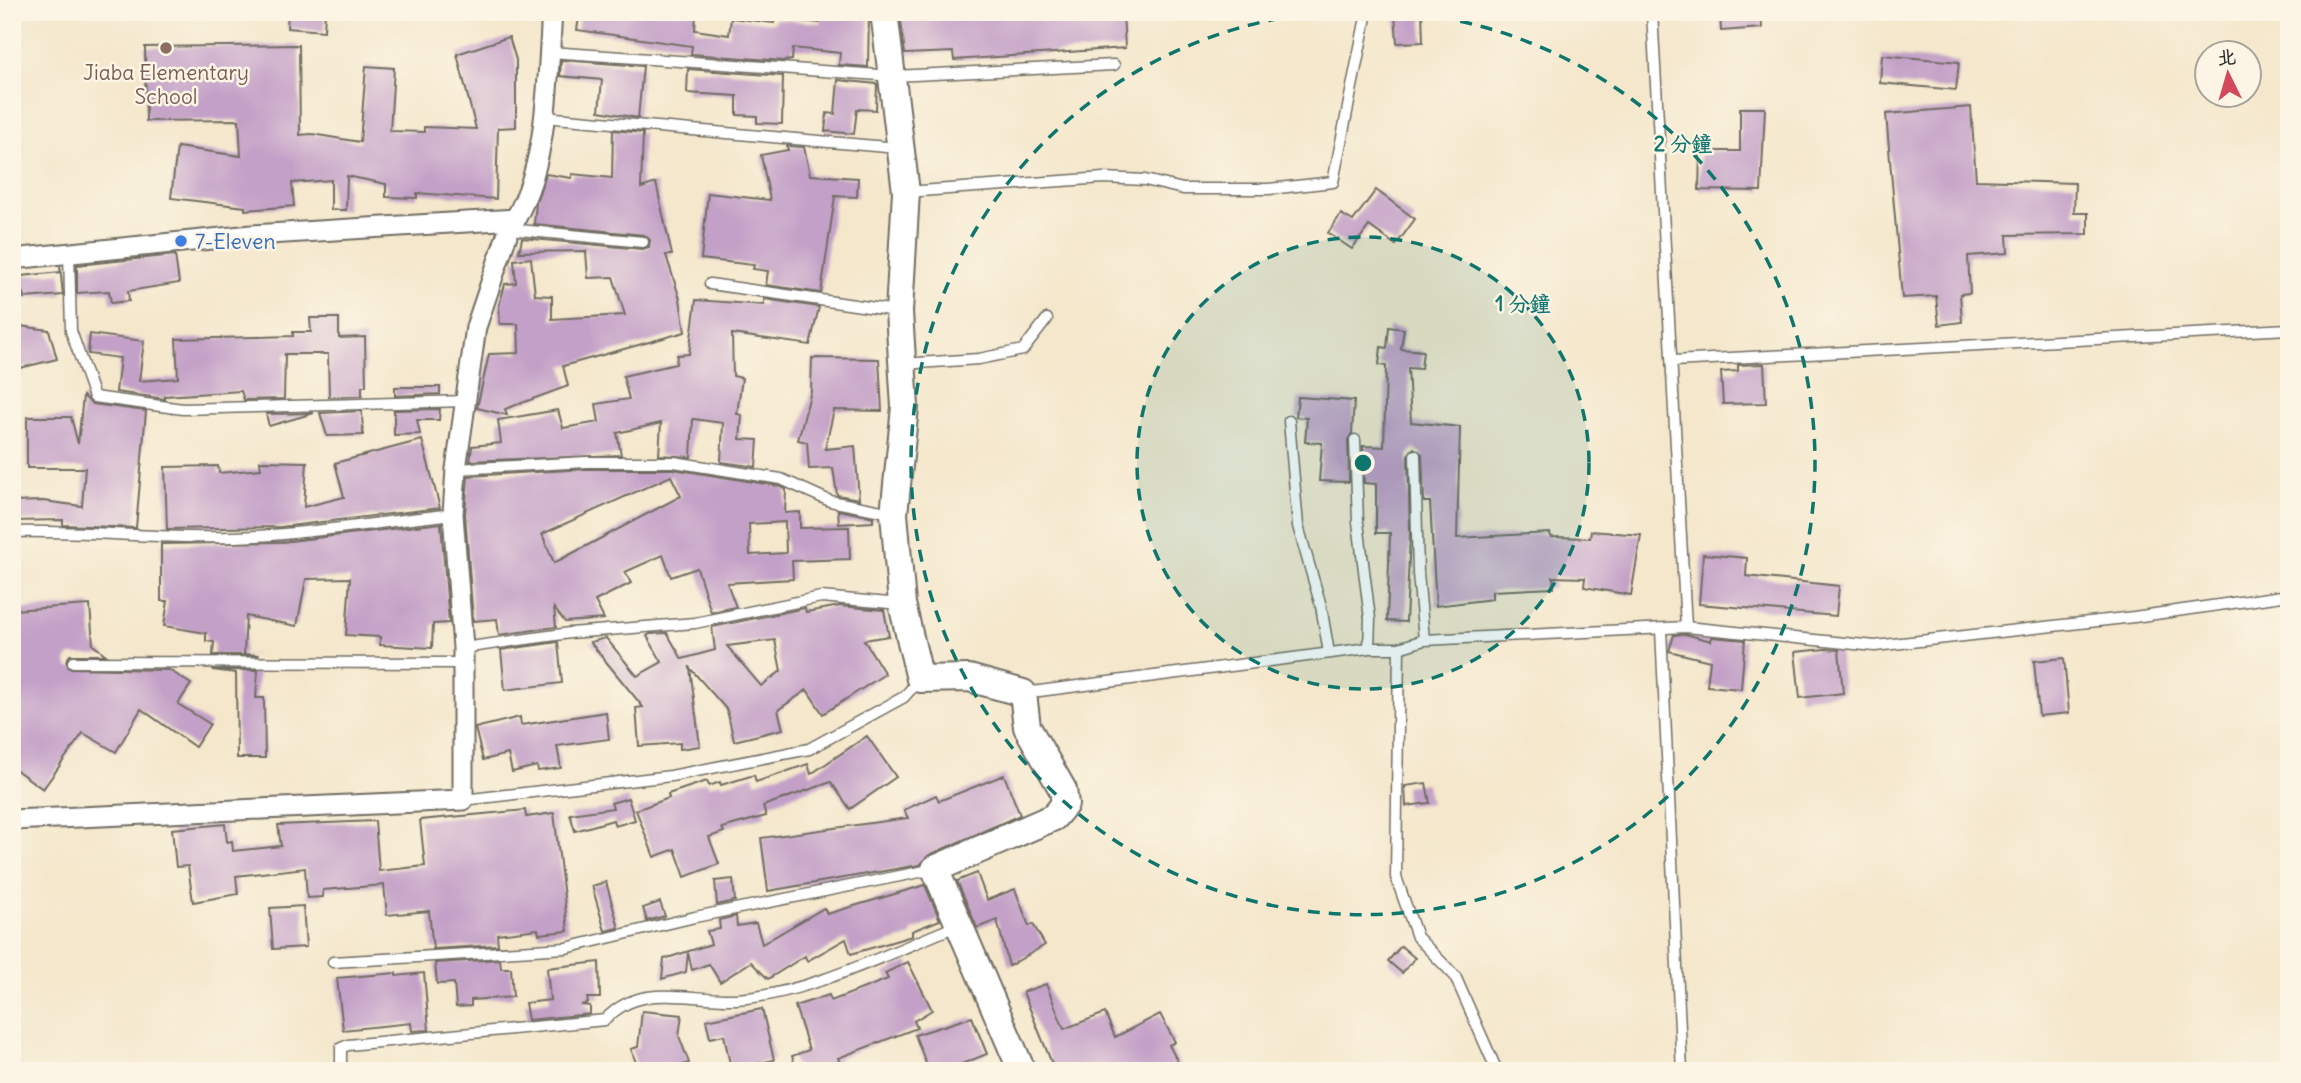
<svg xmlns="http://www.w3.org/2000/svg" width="2301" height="1083" viewBox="0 0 2301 1083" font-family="Delius,'LXGW WenKai TC',sans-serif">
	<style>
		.building { fill: #c3a0c7; fill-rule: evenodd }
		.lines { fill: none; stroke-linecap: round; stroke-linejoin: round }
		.lane-casing { stroke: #716d63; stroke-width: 13 }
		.street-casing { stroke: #716d63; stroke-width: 23 }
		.secondary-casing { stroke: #716d63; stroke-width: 30 }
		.lane { stroke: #fff; stroke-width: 10 }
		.street { stroke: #fff; stroke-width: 19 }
		.secondary { stroke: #fff; stroke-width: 26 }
		.ring { fill: none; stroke: #0f766e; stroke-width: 3.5; stroke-dasharray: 12 9 }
		.education-dot { fill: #8d6e63; stroke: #fcf5e5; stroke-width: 2.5 }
		.shop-dot { fill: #3f7fe0; stroke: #fcf5e5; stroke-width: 2.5 }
		.labels { text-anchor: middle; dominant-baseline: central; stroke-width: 5; stroke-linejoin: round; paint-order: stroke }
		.education-label { font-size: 21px; fill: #785e54; stroke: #fcf5e5 }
		.shop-label { font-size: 21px; fill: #366cbe; stroke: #fcf5e5; text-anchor: start }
		.centre { fill: #0f766e; stroke: #fcf5e5; stroke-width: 3.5 }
		.ring-label { font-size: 21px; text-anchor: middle; font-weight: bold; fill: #0f766e; stroke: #fcf5e5; stroke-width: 5; stroke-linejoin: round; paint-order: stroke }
	</style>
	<rect width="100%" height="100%" fill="#fcf5e5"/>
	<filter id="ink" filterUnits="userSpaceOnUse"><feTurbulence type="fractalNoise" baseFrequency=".0143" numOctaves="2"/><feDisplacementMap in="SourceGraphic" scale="14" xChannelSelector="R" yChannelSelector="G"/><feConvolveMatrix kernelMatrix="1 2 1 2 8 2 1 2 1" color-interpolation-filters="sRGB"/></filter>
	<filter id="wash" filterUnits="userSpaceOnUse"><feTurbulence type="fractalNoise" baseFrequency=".00686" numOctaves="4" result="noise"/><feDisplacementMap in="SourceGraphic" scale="28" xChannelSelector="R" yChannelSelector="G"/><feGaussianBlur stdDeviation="1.57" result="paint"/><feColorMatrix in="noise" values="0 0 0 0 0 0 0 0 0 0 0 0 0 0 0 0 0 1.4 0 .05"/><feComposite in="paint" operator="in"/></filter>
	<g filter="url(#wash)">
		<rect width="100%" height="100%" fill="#f4e7cc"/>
		<g id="blocks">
			<g class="building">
				<path d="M 288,12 L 325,12 L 324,31 L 287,28 Z"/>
				<path d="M 580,12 L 696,12 L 695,30 L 729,35 L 731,18 L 774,23 L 775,19 L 820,23 L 821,12 L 869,12 L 868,67 L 839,65 L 840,53 L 793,48 L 792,60 L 783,61 L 691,54 L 692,46 L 577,30 Z"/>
				<path d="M 900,12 L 1123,12 L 1125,48 L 954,60 L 953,52 L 905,54 Z"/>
				<path d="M 1395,12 L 1422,12 L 1423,42 L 1397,43 Z"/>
				<path d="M 1720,12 L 1761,12 L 1762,28 L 1721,31 Z"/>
				<path d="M 509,37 L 516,60 L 516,127 L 498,128 L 496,199 L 417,193 L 417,198 L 386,197 L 386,184 L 347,176 L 346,210 L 331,210 L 331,180 L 292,183 L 294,206 L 245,210 L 245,207 L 171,198 L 177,147 L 241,156 L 239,120 L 146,121 L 145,47 L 299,45 L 300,135 L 312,134 L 360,142 L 366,66 L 394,68 L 390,131 L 424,132 L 424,127 L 476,129 L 457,54 Z"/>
				<path d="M 1882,55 L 1959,62 L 1956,90 L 1880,83 Z"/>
				<path d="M 561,60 L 643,66 L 638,118 L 599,111 L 602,80 L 560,76 Z"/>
				<path d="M 688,69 L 783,76 L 782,124 L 757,123 L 757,116 L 737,115 L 737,96 L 687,93 Z"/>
				<path d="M 838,80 L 877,84 L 876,110 L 857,109 L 854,134 L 825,131 L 827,113 L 835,114 Z"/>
				<path d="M 1971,107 L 1976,180 L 2075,183 L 2074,213 L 2088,213 L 2088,234 L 2007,235 L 2008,253 L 1968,256 L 1970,293 L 1960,294 L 1962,322 L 1939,325 L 1936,296 L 1902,298 L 1886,114 Z"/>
				<path d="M 1740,108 L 1765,108 L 1761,191 L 1699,190 L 1700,151 L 1740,151 Z"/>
				<path d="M 613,130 L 643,133 L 641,188 L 656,183 L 672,255 L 666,255 L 680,299 L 685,332 L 563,366 L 568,386 L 505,409 L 507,415 L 477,408 L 489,354 L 519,353 L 518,324 L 500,324 L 499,306 L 505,284 L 516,283 L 514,260 L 531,258 L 535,295 L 552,296 L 552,319 L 625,315 L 613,277 L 588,278 L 586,251 L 519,252 L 522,238 L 642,249 L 649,247 L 650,240 L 644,235 L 534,224 L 536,203 L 546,174 L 572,178 L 572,174 L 612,178 Z"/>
				<path d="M 787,146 L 804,147 L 810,175 L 858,178 L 857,197 L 835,196 L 821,293 L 766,285 L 768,271 L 753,269 L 754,265 L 701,259 L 708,193 L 770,200 L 761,155 L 788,150 Z"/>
				<path d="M 1376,190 L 1415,219 L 1396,245 L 1369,226 L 1352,249 L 1328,233 L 1341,214 L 1353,221 Z"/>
				<path d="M 175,255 L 179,283 L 128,291 L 129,301 L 111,303 L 109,291 L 77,293 L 77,265 Z"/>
				<path d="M 60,266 L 63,295 L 24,298 L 24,293 L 12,294 L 12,277 L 61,272 Z"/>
				<path d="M 764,299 L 819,307 L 810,345 L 732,334 L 733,376 L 742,378 L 737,414 L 742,415 L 740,439 L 758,440 L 756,467 L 721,462 L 723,423 L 693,419 L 691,457 L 659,455 L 661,423 L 617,433 L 621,455 L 470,461 L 472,446 L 501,443 L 498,420 L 558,410 L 563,428 L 599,422 L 596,404 L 629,399 L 623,376 L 676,364 L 677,355 L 689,354 L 696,300 L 764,305 Z"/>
				<path d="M 310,318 L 339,318 L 339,338 L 365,337 L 366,386 L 362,386 L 362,396 L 329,397 L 328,354 L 285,354 L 284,399 L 244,400 L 241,391 L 165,396 L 165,399 L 116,392 L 120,358 L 88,354 L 90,334 L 144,341 L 139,381 L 178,378 L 176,339 L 293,336 L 293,332 L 311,332 Z"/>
				<path d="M 20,326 L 49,330 L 57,359 L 12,370 L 12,328 Z"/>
				<path d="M 1389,327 L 1404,329 L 1401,349 L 1423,351 L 1421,369 L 1408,368 L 1411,422 L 1460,427 L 1457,538 L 1550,533 L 1551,537 L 1590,538 L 1591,531 L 1641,535 L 1631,595 L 1584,587 L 1585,578 L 1553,577 L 1554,588 L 1492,591 L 1492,599 L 1436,606 L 1430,502 L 1424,502 L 1422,454 L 1414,448 L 1408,455 L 1410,535 L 1406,622 L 1387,621 L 1390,533 L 1376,533 L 1376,484 L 1364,483 L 1363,446 L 1384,447 L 1386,366 L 1379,365 L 1381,347 L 1387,348 Z"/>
				<path d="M 812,358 L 879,359 L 882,411 L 834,410 L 825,449 L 855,446 L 859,499 L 837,495 L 833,468 L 809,469 L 807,442 L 798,440 L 811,391 Z"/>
				<path d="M 1764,364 L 1766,403 L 1723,404 L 1721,372 L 1738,371 L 1738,365 Z"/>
				<path d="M 395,387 L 440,387 L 440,394 L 395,396 Z"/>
				<path d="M 83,396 L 93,404 L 146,411 L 136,528 L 63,525 L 63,520 L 12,521 L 12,502 L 43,501 L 82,506 L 85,468 L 27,468 L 27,417 L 71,417 L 78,444 Z"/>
				<path d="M 1298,397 L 1354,401 L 1352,433 L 1348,440 L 1349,482 L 1319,481 L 1322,443 L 1305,442 L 1307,418 L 1296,417 Z"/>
				<path d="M 440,409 L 439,420 L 417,420 L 420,434 L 394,435 L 394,410 Z"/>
				<path d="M 362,411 L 363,435 L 327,436 L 320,413 Z"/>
				<path d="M 314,413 L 269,426 L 266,414 Z"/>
				<path d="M 422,440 L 440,508 L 281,527 L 167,529 L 165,467 L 218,466 L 219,473 L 261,469 L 260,461 L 307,462 L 304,507 L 344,497 L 335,463 Z"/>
				<path d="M 587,469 L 673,469 L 779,486 L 786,489 L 785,513 L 800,512 L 800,528 L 849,527 L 850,559 L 792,561 L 793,579 L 727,583 L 736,607 L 711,612 L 697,568 L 671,577 L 663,555 L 625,572 L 631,583 L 595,601 L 604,619 L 565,622 L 554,608 L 556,627 L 499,635 L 497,619 L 473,621 L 465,514 L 468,476 ZM 671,476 L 681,496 L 554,563 L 542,534 ZM 785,522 L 786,553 L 750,555 L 749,524 Z"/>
				<path d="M 838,510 L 873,517 L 873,522 L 839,524 Z"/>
				<path d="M 441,523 L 449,623 L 433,624 L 432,648 L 380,645 L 380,637 L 346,635 L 350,578 L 306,579 L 297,626 L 246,616 L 244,654 L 259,655 L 213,655 L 214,642 L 206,641 L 206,633 L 164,626 L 168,601 L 161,601 L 161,544 L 282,542 Z"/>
				<path d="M 1703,554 L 1747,558 L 1746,576 L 1839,586 L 1836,616 L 1699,604 Z"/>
				<path d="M 90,605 L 93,645 L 106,655 L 70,655 L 66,661 L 69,668 L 169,670 L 191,684 L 178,704 L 210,724 L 195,747 L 141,709 L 116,752 L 83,733 L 43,789 L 12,767 L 12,610 Z"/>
				<path d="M 840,606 L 884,610 L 889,636 L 864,640 L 885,674 L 823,714 L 807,690 L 778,710 L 783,729 L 734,741 L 727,710 L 690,668 L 700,746 L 680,749 L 680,743 L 639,746 L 636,708 L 643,707 L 590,642 L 606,638 L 637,676 L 662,662 L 647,636 L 650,634 L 667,633 L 682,659 L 715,650 L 712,627 L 805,608 L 806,612 ZM 775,640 L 781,671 L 761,686 L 727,646 Z"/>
				<path d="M 1685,634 L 1711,641 L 1712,637 L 1745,640 L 1741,689 L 1707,686 L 1710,661 L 1669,651 L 1674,635 Z"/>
				<path d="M 558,642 L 562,683 L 505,690 L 501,650 Z"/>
				<path d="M 1826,649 L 1839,650 L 1843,693 L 1800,698 L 1795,652 Z"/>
				<path d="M 2064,658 L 2069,713 L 2039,716 L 2034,661 Z"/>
				<path d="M 212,670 L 258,670 L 256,698 L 264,698 L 265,758 L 237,758 L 236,673 Z"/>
				<path d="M 606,712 L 609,739 L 557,746 L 561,768 L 538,771 L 537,766 L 512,772 L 508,754 L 483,760 L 475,728 L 520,717 L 521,725 Z"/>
				<path d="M 867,736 L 896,777 L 850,809 L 831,782 L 763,806 L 766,816 L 722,828 L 724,832 L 709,837 L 719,864 L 685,877 L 675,849 L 654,857 L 636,810 L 669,798 L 668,794 L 707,781 L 709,786 L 720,782 L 721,785 L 754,775 L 756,782 L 808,764 L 811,774 Z"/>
				<path d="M 1004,775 L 1020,815 L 929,855 L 919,865 L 768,891 L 761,838 L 908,818 L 904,810 L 936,795 L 939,801 Z"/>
				<path d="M 1426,783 L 1430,803 L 1406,806 L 1405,786 Z"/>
				<path d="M 628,798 L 635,820 L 615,826 L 613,820 L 575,831 L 570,814 L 613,808 L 611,803 Z"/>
				<path d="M 525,810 L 526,817 L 554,813 L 568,931 L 539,934 L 538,929 L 497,934 L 498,945 L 433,949 L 429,911 L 387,915 L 384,885 L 323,890 L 323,897 L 307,898 L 305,868 L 236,876 L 238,894 L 193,902 L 188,866 L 176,867 L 172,829 L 225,824 L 227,842 L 232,841 L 233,851 L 281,846 L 278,825 L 375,821 L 379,871 L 425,866 L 420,820 Z"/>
				<path d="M 977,873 L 987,900 L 1015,889 L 1029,926 L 1033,924 L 1045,945 L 1009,966 L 997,920 L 977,928 L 957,881 Z"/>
				<path d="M 733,879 L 735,901 L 717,905 L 715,881 Z"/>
				<path d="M 606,882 L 619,928 L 605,931 L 592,886 Z"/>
				<path d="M 925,885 L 940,920 L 912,931 L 912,936 L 851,954 L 846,939 L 807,961 L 805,956 L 768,979 L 751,962 L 720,982 L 709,964 L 692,970 L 688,953 L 686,972 L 662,979 L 664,959 L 711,944 L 707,931 L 720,929 L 719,920 L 736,916 L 737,926 L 756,923 L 762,944 L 824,908 L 827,914 Z"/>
				<path d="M 660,902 L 665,916 L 647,921 L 643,908 Z"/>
				<path d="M 303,906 L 306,947 L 273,949 L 270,908 Z"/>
				<path d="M 1401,946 L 1415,958 L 1402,973 L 1388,961 Z"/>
				<path d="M 500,959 L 501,968 L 511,968 L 513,997 L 471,1000 L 471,1006 L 456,1007 L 454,983 L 437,984 L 435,963 Z"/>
				<path d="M 599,962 L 600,998 L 587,998 L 588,1003 L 581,1005 L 590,1006 L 590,1014 L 528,1020 L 525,1003 L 550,1000 L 547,968 Z"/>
				<path d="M 908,962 L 932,1010 L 914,1021 L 917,1028 L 838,1058 L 843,1071 L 797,1071 L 792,1056 L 809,1050 L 795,1006 L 829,995 L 831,1001 L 888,979 L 885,973 Z"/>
				<path d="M 396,973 L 396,976 L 424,973 L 429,1030 L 412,1031 L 411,1023 L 343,1030 L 337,978 Z"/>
				<path d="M 1046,984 L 1064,1029 L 1105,1013 L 1115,1037 L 1160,1014 L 1175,1042 L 1169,1045 L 1179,1064 L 1167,1071 L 1055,1071 L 1023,992 Z"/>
				<path d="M 762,1009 L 774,1060 L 731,1069 L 724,1035 L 710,1038 L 706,1020 Z"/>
				<path d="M 642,1011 L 682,1015 L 679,1036 L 689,1063 L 667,1071 L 639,1071 L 631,1049 L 638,1047 Z"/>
				<path d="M 972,1017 L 987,1054 L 944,1071 L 929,1071 L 915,1035 Z"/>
			</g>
		</g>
	</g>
	<g filter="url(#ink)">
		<use href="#blocks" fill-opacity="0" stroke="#716d63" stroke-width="2"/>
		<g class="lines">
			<defs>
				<g id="lane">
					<path d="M 1652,12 L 1686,627"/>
					<path d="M 550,52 L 894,76 L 1114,65"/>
					<path d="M 544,117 L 898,148"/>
					<path d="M 906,192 L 1104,178 L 1145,180 L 1183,189 L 1269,189 L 1333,182 L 1367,12"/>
					<path d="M 509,229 L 643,242"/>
					<path d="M 69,254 L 71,331 L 94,397 L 183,409 L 466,401"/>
					<path d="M 710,284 L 896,311"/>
					<path d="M 1673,361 L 2289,329"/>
					<path d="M 902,364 L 979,359 L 1023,350 L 1047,319"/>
					<path d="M 1289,421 L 1298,526 L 1321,606 L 1329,653"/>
					<path d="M 1355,440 L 1358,522 L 1370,619 L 1369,648"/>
					<path d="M 1415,455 L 1418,573 L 1424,640"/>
					<path d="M 456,469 L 587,462 L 674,462 L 781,479 L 830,501 L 892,513"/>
					<path d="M 12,532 C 94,530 176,541 257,536 C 323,532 388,521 453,514"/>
					<path d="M 1661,630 L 1682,1071"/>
					<path d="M 463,648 L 570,633 L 695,623 L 821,597 L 901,604"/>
					<path d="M 1399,648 L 1396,877 L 1417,937 L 1455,976 L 1497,1071"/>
					<path d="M 73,662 L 462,663"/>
					<path d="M 1024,693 L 1369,648 L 1399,648 L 1424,640 L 1686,627 L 1875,646 L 2134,617 L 2289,595"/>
					<path d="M 463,800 L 671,776 L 809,749 L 904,697 L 920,679"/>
					<path d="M 333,962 L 566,948 L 695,917 L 935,869"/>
					<path d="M 341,1071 L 341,1048 L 348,1045 L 605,1020 C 640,981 689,1001 736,999 C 806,995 893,951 959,925"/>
				</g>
				<g id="street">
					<path d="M 12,259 L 252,235 L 516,219"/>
					<path d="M 12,820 L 463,800 L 463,648 L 453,514 L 456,469 L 476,327 L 509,229 C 549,170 547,82 552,12"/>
				</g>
				<path id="secondary" d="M 884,12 L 906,192 L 899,312 L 905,407 L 894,514 L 902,604 L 920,679 L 969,678 L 1023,693 L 1027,727 L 1063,790 L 1065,804 L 1054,817 L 935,869 L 1022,1071"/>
			</defs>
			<use href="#lane" class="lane-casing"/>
			<use href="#street" class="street-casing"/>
			<use href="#secondary" class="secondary-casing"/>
			<use href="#lane" class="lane"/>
			<use href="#street" class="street"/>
			<use href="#secondary" class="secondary"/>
		</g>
	</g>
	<circle cx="1363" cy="463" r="226" fill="#0f766e" fill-opacity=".12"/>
	<g class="ring">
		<circle cx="1363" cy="463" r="226"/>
		<path d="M1398 12A452 452 0 1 1 1328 12"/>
	</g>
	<circle class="education-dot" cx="166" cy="48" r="7"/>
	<circle class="shop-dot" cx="181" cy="241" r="7"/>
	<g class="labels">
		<g class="education-label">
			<text x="166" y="72">Jiaba Elementary<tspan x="166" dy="24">School</tspan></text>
		</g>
		<g class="shop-label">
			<text x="195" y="241">7-Eleven</text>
		</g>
	</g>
	<circle cx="1363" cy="463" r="10" class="centre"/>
	<g class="ring-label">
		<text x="1683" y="151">2 分鐘</text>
		<text x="1523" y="311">1 分鐘</text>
	</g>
	<rect width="2301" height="1083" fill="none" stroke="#fcf5e5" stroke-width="42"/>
	<g transform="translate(2228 74) rotate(355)"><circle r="33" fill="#fcf5e5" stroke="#a8a49b" stroke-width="2"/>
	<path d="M0-5L12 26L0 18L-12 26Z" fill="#d1495b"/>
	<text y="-10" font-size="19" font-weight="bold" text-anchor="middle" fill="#2b2b2b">北</text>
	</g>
</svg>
